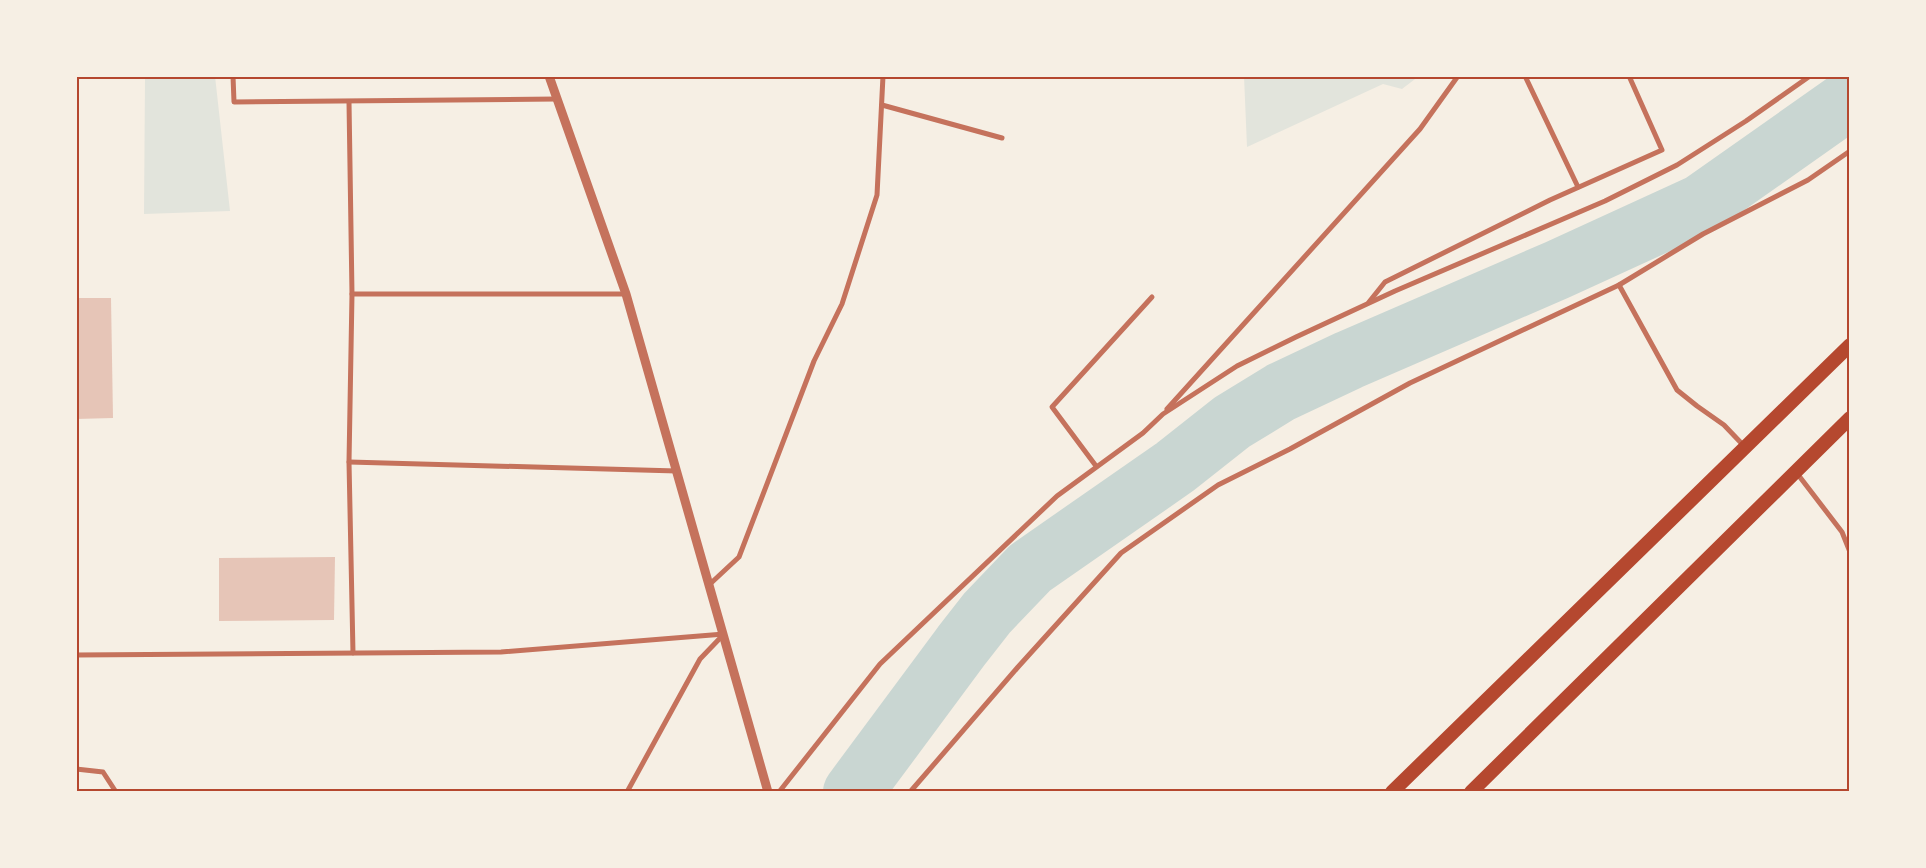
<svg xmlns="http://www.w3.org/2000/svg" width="1926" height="868" viewBox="0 0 1926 868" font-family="'Public Sans',sans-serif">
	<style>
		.green { fill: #e2e4dc }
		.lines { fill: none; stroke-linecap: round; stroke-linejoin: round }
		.river { stroke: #c9d6d2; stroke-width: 60 }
		.building { fill: #e6c5b7 }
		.minor { stroke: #c5725c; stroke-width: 5 }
		.tertiary { stroke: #c5725c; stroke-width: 9 }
		.trunk { stroke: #b5482f; stroke-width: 14 }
		.neatline { fill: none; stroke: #b5482f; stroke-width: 2 }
	</style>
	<rect width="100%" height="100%" fill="#f6efe4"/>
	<g class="green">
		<path d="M 166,76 L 215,76 L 230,211 L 144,214 L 145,78 Z"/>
		<path d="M 1244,76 L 1419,76 L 1402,89 L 1383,84 L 1247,147 Z"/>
	</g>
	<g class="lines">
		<path class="river" d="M 853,792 L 962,645 L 987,613 L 1030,568 L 1175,467 L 1232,422 L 1281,392 L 1349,360 L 1557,270 L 1701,204 L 1850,99"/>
	</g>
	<g class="building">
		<path d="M 76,298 L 111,298 L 113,418 L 76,419 Z"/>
		<path d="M 335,557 L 334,620 L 219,621 L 219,558 Z"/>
	</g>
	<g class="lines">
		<g class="minor">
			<path d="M 233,76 L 234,102 L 557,99"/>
			<path d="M 1525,76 L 1578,187"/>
			<path d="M 349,102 L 352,294 L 349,462 L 353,653"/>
			<path d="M 882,105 L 1002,138"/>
			<path d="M 1619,285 L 1677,390 L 1697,406 L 1724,425 L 1745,447"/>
			<path d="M 352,294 L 626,294"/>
			<path d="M 1369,302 L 1385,282 L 1550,200 L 1662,150 L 1629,76"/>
			<path d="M 1167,409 L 1420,129 L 1458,76"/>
			<path d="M 349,462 L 677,471"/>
			<path d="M 1096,466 L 1052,407 L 1152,297"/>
			<path d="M 1796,472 L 1842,532 L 1850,552"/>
			<path d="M 710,584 L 739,557 L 814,361 L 842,304 L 877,195 L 883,76"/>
			<path d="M 76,655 L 501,652 L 724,634"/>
			<path d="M 76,769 L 103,772 L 116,792"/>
			<path d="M 627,792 L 700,659 L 724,634"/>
			<path d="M 779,792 L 880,664 L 1057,496 L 1143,433 L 1163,414 L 1237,366 L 1296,337 L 1395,291 L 1605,201 L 1677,165 L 1746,121 L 1810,76"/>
			<path d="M 910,792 L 1018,667 L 1121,553 L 1218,485 L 1290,449 L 1410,383 L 1619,285 L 1703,234 L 1808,180 L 1850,151"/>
		</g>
		<path class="tertiary" d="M 549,76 L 626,294 L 768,792"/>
		<g class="trunk">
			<path d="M 1392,792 L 1850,345"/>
			<path d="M 1471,792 L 1850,418"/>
		</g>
	</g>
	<rect width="1926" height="868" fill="none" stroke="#f6efe4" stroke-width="155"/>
	<rect x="78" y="78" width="1770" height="712" class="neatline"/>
</svg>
